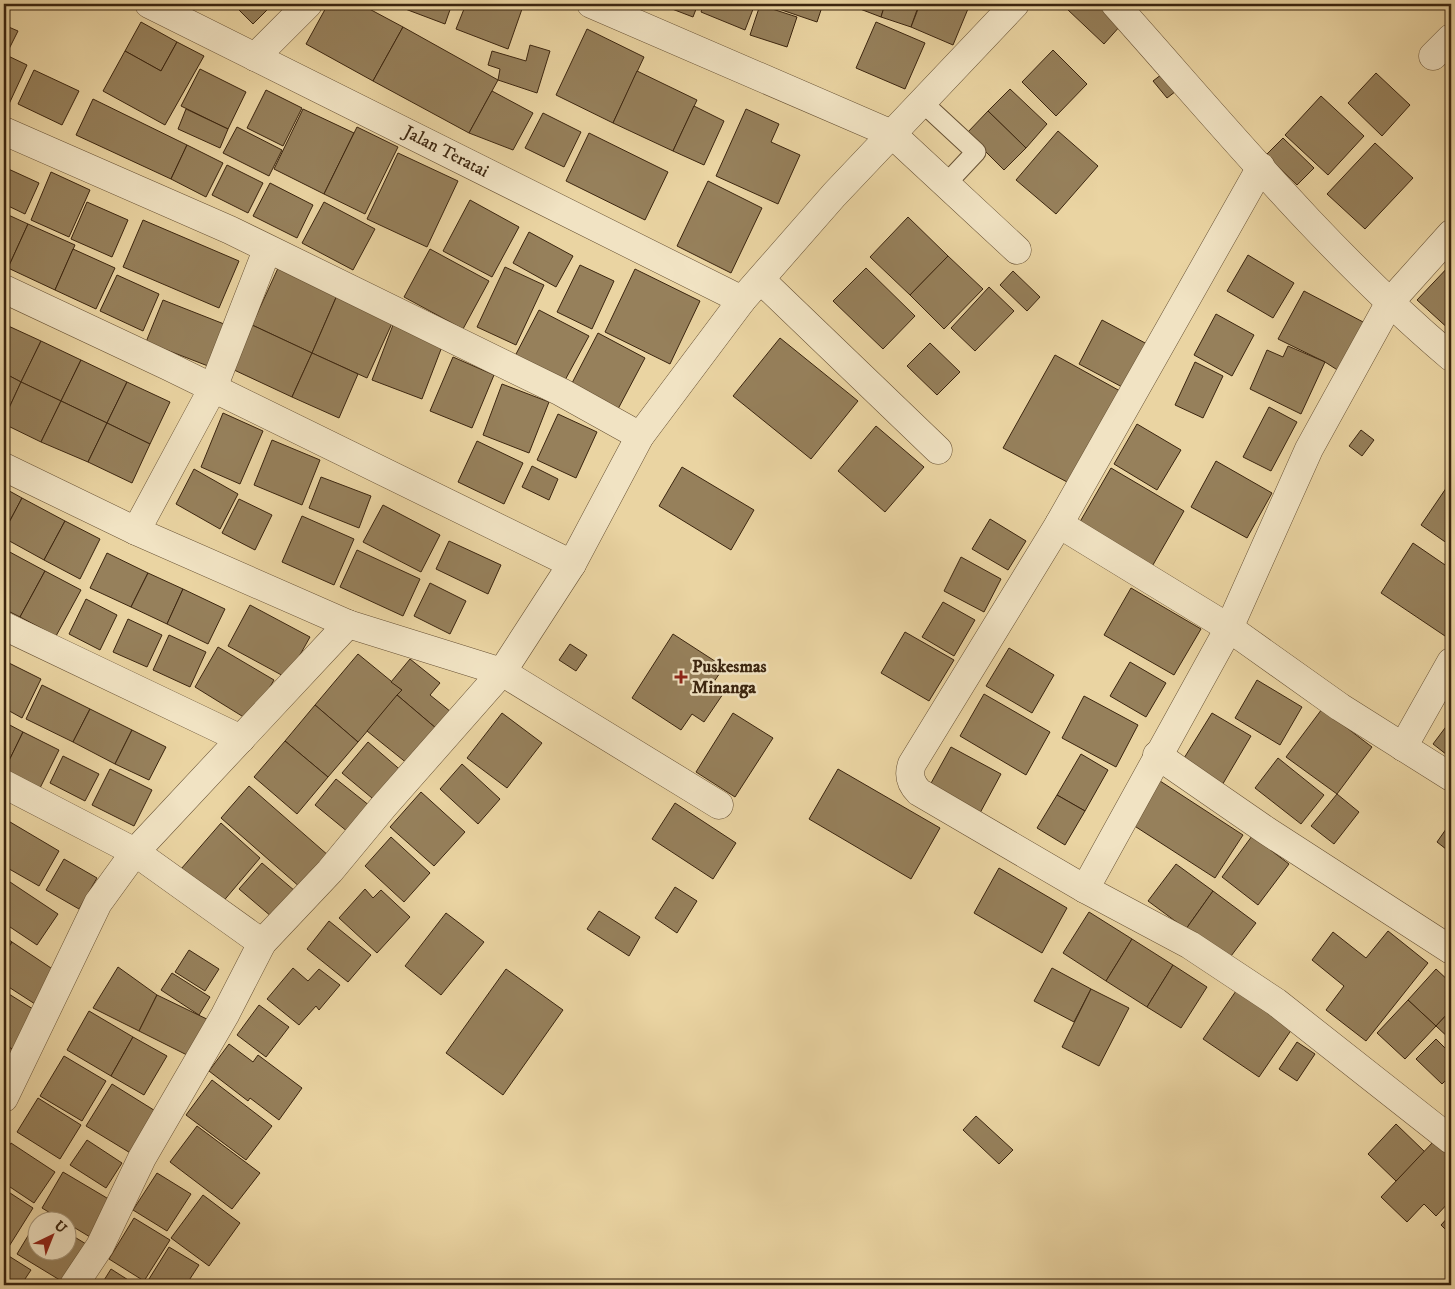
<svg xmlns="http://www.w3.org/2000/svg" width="1455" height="1289" viewBox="0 0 1455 1289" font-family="'IM FELL DW Pica',serif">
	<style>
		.building { fill: #96805b; stroke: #3b250f }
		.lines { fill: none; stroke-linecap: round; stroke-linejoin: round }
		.service-casing { stroke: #675134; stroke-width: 21 }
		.minor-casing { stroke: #675134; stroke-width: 29 }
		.service { stroke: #f1e3c3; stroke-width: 19 }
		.minor { stroke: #f1e3c3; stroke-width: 28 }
		.poi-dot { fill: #8f2418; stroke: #f1e3c3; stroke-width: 2 }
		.labels { text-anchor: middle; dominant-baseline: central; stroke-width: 5; stroke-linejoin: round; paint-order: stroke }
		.street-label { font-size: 18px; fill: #3b250f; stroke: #f1e3c3 }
		.poi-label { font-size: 18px; font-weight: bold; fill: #3b250f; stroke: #f1e3c3; text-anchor: start }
	</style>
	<rect width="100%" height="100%" fill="#ead4a2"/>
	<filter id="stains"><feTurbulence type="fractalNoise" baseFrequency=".004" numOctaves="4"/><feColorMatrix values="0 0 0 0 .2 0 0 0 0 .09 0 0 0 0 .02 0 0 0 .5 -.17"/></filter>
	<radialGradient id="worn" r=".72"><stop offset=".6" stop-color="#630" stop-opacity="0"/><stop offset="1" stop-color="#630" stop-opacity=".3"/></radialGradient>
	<g class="building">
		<path d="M 233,4 L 273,4 L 253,24 Z"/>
		<path d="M 328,4 L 360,4 L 403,27 L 373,81 L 306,44 Z"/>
		<path d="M 392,4 L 452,4 L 445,24 Z"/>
		<path d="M 466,4 L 509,4 L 522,9 L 508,49 L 456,29 Z"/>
		<path d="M 659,4 L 698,4 L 693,17 Z"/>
		<path d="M 704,4 L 755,4 L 745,30 L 701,12 Z"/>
		<path d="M 770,4 L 823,4 L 817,22 L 770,6 Z"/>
		<path d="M 847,4 L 885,4 L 881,17 Z"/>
		<path d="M 885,4 L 909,4 L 918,7 L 911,27 L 881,17 Z"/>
		<path d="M 920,4 L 970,4 L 953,45 L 911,27 Z"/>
		<path d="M 1072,4 L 1097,4 L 1121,25 L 1104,44 L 1067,9 Z"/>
		<path d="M 760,5 L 797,17 L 787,47 L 750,35 Z"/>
		<path d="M 141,22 L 177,42 L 161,71 L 125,51 Z"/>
		<path d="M 876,22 L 925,43 L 905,89 L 856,68 Z"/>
		<path d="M 4,25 L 18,31 L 8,51 L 4,49 Z"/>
		<path d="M 403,27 L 498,80 L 469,133 L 373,81 Z"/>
		<path d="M 587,29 L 644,57 L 613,123 L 556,95 Z"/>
		<path d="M 177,42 L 204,56 L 165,125 L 103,91 L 125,51 L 161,71 Z"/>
		<path d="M 530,45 L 550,51 L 537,93 L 498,80 L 500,69 L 488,65 L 492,51 L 526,61 Z"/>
		<path d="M 1053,50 L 1087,84 L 1056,116 L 1022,82 Z"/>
		<path d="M 4,54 L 27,65 L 9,104 L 4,102 Z"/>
		<path d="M 200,69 L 246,92 L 228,129 L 181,106 Z"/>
		<path d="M 34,70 L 79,91 L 62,125 L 18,104 Z"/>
		<path d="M 637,71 L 697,100 L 673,151 L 613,123 Z"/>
		<path d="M 1166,71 L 1180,88 L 1167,98 L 1153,81 Z"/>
		<path d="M 1376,73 L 1410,105 L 1382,136 L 1348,103 Z"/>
		<path d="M 1010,89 L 1047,124 L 1026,148 L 988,111 Z"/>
		<path d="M 266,90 L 302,108 L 283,146 L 247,128 Z"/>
		<path d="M 492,91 L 533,113 L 513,150 L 469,133 Z"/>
		<path d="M 1321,96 L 1364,136 L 1328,175 L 1285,135 Z"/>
		<path d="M 93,99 L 187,145 L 171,179 L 76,135 Z"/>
		<path d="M 694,106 L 724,121 L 704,165 L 673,151 Z"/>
		<path d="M 186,109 L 228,129 L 220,148 L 178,129 Z"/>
		<path d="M 303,109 L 354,133 L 324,194 L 274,169 Z"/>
		<path d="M 746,109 L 779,124 L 771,142 L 800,155 L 778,204 L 716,176 Z"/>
		<path d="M 988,111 L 1026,148 L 1004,170 L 967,133 Z"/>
		<path d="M 543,113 L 581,132 L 564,167 L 525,148 Z"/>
		<path d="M 237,127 L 282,150 L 269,176 L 223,153 Z"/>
		<path d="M 357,127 L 398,147 L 365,214 L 324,194 Z"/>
		<path d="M 1058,131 L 1098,166 L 1056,214 L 1016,180 Z"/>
		<path d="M 589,133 L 668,172 L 645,220 L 566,181 Z"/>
		<path d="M 1283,138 L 1314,168 L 1297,185 L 1266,155 Z"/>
		<path d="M 1375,143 L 1413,178 L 1365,229 L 1327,194 Z"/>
		<path d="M 187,145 L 223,163 L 206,197 L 171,179 Z"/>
		<path d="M 398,153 L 458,181 L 427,247 L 367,219 Z"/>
		<path d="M 227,165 L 263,183 L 248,213 L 212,195 Z"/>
		<path d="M 4,167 L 39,183 L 25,214 L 4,204 Z"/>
		<path d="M 51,172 L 90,190 L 69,237 L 31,220 Z"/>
		<path d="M 708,181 L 762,208 L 731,273 L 677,246 Z"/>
		<path d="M 270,183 L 313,205 L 297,238 L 253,216 Z"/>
		<path d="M 470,200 L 519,227 L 492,277 L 443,251 Z"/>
		<path d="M 87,202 L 128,220 L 112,257 L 71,239 Z"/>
		<path d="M 324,202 L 375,229 L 353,270 L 302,243 Z"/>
		<path d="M 4,213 L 28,224 L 8,268 L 4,267 Z"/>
		<path d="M 908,217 L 948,256 L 910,295 L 870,257 Z"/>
		<path d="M 143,220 L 239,261 L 219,308 L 123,267 Z"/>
		<path d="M 28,224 L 75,245 L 55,290 L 8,268 Z"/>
		<path d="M 529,232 L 573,256 L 556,287 L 513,263 Z"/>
		<path d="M 73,249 L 115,268 L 96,309 L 55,290 Z"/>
		<path d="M 430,249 L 489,281 L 463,329 L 404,297 Z"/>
		<path d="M 1248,255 L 1294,283 L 1273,318 L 1227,291 Z"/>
		<path d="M 948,256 L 983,289 L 944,329 L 910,295 Z"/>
		<path d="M 1451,264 L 1451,331 L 1417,300 Z"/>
		<path d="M 580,265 L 614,281 L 592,329 L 557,312 Z"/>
		<path d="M 279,266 L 338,293 L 312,353 L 252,325 Z"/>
		<path d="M 505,267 L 544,285 L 516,345 L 477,327 Z"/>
		<path d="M 866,268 L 915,316 L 883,349 L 833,301 Z"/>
		<path d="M 635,269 L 700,301 L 670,364 L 605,332 Z"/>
		<path d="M 1013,271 L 1040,297 L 1027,311 L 1000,285 Z"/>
		<path d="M 117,275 L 159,294 L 143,331 L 100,311 Z"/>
		<path d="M 989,287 L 1014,311 L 975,351 L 951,328 Z"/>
		<path d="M 1304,291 L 1365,323 L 1339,371 L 1325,362 L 1278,339 Z"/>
		<path d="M 338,293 L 394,319 L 367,378 L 312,353 Z"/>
		<path d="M 163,300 L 224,324 L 208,366 L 146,342 Z"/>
		<path d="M 539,310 L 589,336 L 564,382 L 515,356 Z"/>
		<path d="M 1216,314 L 1254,335 L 1232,376 L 1194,355 Z"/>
		<path d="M 1102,320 L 1147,344 L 1124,388 L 1079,364 Z"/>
		<path d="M 4,324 L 41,341 L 21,382 L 4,373 Z"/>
		<path d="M 252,325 L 312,353 L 292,397 L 232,369 Z"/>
		<path d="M 393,325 L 443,344 L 422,399 L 372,380 Z"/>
		<path d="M 598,333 L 645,358 L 618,409 L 571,385 Z"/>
		<path d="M 780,338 L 858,401 L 811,459 L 733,396 Z"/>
		<path d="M 41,341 L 81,360 L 61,401 L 21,382 Z"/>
		<path d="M 930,343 L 960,372 L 937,395 L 907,366 Z"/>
		<path d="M 1288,346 L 1325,362 L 1301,414 L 1250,389 L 1267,350 L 1283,357 Z"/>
		<path d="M 312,353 L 358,374 L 339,418 L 292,397 Z"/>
		<path d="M 1055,355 L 1120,391 L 1069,483 L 1003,448 Z"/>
		<path d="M 453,357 L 494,375 L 472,428 L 430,411 Z"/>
		<path d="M 81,360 L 127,382 L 107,423 L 61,401 Z"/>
		<path d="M 1195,362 L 1223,376 L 1203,418 L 1175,405 Z"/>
		<path d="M 4,373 L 21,382 L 4,419 Z"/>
		<path d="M 21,382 L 61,401 L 41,442 L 4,424 L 4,419 Z"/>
		<path d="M 127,382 L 170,402 L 150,444 L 107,423 Z"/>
		<path d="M 502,384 L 549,402 L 529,453 L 483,435 Z"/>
		<path d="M 61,401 L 107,423 L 88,462 L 41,442 Z"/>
		<path d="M 1269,407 L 1297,422 L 1271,471 L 1243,457 Z"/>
		<path d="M 223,413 L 263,431 L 240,484 L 201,467 Z"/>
		<path d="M 558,414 L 597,432 L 576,478 L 537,460 Z"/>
		<path d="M 107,423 L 150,444 L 132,483 L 88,462 Z"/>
		<path d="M 1137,424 L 1181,450 L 1157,490 L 1114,464 Z"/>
		<path d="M 876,426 L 924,467 L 885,512 L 838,471 Z"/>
		<path d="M 1361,430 L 1374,440 L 1362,456 L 1349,446 Z"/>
		<path d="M 272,440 L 320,460 L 302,505 L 254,485 Z"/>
		<path d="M 477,441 L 523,463 L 504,504 L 458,482 Z"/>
		<path d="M 1216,461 L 1272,493 L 1247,538 L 1191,507 Z"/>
		<path d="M 532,466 L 558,479 L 549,500 L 522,487 Z"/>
		<path d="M 682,467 L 754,510 L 731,550 L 659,506 Z"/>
		<path d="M 1111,468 L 1184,511 L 1150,570 L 1077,527 Z"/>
		<path d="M 194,469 L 238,494 L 220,529 L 176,504 Z"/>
		<path d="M 321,477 L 371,496 L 359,528 L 309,508 Z"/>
		<path d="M 1451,481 L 1451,546 L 1421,525 Z"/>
		<path d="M 4,488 L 22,498 L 4,532 Z"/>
		<path d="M 22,498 L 65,521 L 44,560 L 4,538 L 4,532 Z"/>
		<path d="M 239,499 L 272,515 L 255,550 L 222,533 Z"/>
		<path d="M 383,505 L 440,535 L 421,572 L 363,542 Z"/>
		<path d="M 302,516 L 354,539 L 334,585 L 282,562 Z"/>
		<path d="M 990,519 L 1026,541 L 1008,570 L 972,549 Z"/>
		<path d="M 65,521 L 100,539 L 80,579 L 44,560 Z"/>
		<path d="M 449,541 L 501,565 L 488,594 L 436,569 Z"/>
		<path d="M 1413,543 L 1451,569 L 1451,627 L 1445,636 L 1381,593 Z"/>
		<path d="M 6,550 L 45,571 L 20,617 L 4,609 L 4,555 Z"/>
		<path d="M 357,550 L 420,579 L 403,616 L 340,587 Z"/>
		<path d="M 107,553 L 148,573 L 131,607 L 90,588 Z"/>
		<path d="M 961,557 L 1001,579 L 984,612 L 944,591 Z"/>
		<path d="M 45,571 L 81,590 L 56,636 L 20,617 Z"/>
		<path d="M 148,573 L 183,589 L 167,624 L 131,607 Z"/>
		<path d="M 430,583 L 466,601 L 450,634 L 414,616 Z"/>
		<path d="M 1131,588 L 1201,629 L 1174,675 L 1104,635 Z"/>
		<path d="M 183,589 L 225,609 L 208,644 L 167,624 Z"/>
		<path d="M 86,599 L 117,615 L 100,650 L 69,634 Z"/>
		<path d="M 943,602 L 975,620 L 954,656 L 922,637 Z"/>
		<path d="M 250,605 L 310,637 L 287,678 L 228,646 Z"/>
		<path d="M 128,619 L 162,635 L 147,667 L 113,652 Z"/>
		<path d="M 905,632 L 954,660 L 929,701 L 881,673 Z"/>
		<path d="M 673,634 L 724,667 L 711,686 L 723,694 L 704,722 L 692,714 L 681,730 L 632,698 Z"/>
		<path d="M 169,635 L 206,652 L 190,687 L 153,670 Z"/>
		<path d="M 570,644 L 587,655 L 576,671 L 559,660 Z"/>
		<path d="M 218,647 L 274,680 L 250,721 L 195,687 Z"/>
		<path d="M 1009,648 L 1054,675 L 1032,713 L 986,686 Z"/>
		<path d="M 358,654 L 402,690 L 358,742 L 315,705 Z"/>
		<path d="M 410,659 L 440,683 L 430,695 L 451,712 L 437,729 L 397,695 L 402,690 L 391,682 Z"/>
		<path d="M 5,661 L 41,679 L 22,718 L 4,708 Z"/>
		<path d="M 1130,662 L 1166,683 L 1146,717 L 1110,696 Z"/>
		<path d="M 1257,680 L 1302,707 L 1280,745 L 1235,718 Z"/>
		<path d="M 42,685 L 90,709 L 73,742 L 26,719 Z"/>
		<path d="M 984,694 L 1050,732 L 1026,775 L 960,736 Z"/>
		<path d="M 397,695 L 437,729 L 408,764 L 367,731 Z"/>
		<path d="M 1084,696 L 1138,725 L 1116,767 L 1062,738 Z"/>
		<path d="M 315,705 L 358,742 L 328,777 L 285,741 Z"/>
		<path d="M 90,709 L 132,730 L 115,764 L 73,742 Z"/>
		<path d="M 1322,709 L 1372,747 L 1337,794 L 1286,757 Z"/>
		<path d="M 502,713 L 542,743 L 507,788 L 467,758 Z"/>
		<path d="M 733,713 L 773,738 L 735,797 L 696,772 Z"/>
		<path d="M 1212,713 L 1251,736 L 1221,787 L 1181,763 Z"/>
		<path d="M 1451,720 L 1451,758 L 1433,744 Z"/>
		<path d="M 4,722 L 23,732 L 4,771 Z"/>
		<path d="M 132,730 L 166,747 L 149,780 L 115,764 Z"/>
		<path d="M 23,732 L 59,750 L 40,788 L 4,771 Z"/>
		<path d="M 285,741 L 328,777 L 297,814 L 254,777 Z"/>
		<path d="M 368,742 L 404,773 L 378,803 L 342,773 Z"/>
		<path d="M 951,747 L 1001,774 L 980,813 L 930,785 Z"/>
		<path d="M 1081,754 L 1108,770 L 1085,811 L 1057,795 Z"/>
		<path d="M 63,756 L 99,774 L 85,801 L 50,783 Z"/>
		<path d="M 1278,758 L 1324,795 L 1301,824 L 1255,788 Z"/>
		<path d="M 462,764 L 500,799 L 478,824 L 440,789 Z"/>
		<path d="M 110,769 L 152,790 L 134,826 L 92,805 Z"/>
		<path d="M 838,769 L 940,828 L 911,879 L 809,819 Z"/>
		<path d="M 336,779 L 370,806 L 348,832 L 315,805 Z"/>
		<path d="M 1160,781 L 1243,835 L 1215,878 L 1133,825 Z"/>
		<path d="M 249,786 L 329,856 L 301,888 L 221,818 Z"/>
		<path d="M 421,792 L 465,832 L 434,866 L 390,827 Z"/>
		<path d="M 1337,794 L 1359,812 L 1334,844 L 1311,826 Z"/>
		<path d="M 1057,795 L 1085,811 L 1065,845 L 1037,828 Z"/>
		<path d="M 675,803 L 736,843 L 713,879 L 652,839 Z"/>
		<path d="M 5,819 L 59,851 L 39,886 L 4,866 Z"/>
		<path d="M 1451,822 L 1451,853 L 1437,842 Z"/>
		<path d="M 221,823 L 260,858 L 221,904 L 181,869 Z"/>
		<path d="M 1252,836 L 1289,864 L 1258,905 L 1222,877 Z"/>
		<path d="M 391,837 L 430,873 L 404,902 L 365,866 Z"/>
		<path d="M 64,859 L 97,878 L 79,909 L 46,890 Z"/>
		<path d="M 262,863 L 295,891 L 272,917 L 239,889 Z"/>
		<path d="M 1176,864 L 1213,891 L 1186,929 L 1148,901 Z"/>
		<path d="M 999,868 L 1067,908 L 1042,953 L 974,913 Z"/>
		<path d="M 4,878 L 58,914 L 37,945 L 4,923 Z"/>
		<path d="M 675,887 L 697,901 L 677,933 L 655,918 Z"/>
		<path d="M 365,889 L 373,898 L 381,890 L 410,917 L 377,953 L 339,918 Z"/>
		<path d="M 1213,891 L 1256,923 L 1228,960 L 1186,929 Z"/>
		<path d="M 599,911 L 640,937 L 629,956 L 587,929 Z"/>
		<path d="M 1089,912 L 1132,939 L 1106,981 L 1063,953 Z"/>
		<path d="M 446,913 L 484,942 L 441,995 L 405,966 Z"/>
		<path d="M 329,921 L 371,955 L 348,982 L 307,949 Z"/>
		<path d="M 1388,931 L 1428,963 L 1366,1041 L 1326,1010 L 1344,986 L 1312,960 L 1333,932 L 1366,958 Z"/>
		<path d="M 4,936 L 12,942 L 4,955 Z"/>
		<path d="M 1132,939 L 1173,965 L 1147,1007 L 1106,981 Z"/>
		<path d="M 12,942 L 57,972 L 35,1004 L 4,984 L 4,955 Z"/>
		<path d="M 189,950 L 219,969 L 205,991 L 175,972 Z"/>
		<path d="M 1173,965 L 1207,987 L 1181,1028 L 1147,1007 Z"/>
		<path d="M 118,967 L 157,995 L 139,1031 L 93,1008 Z"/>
		<path d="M 293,968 L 308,981 L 319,969 L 340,985 L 319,1010 L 316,1006 L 299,1025 L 267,999 Z"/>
		<path d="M 1052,968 L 1091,989 L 1074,1022 L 1034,1001 Z"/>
		<path d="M 506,969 L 563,1010 L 503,1095 L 446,1053 Z"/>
		<path d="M 1436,969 L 1451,983 L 1451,1010 L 1436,1026 L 1408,1000 Z"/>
		<path d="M 172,973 L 210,997 L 199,1015 L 161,990 Z"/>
		<path d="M 1091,989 L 1129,1008 L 1099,1066 L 1062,1047 Z"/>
		<path d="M 4,991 L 41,1014 L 17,1052 L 4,1044 Z"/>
		<path d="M 1236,991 L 1292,1029 L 1259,1077 L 1203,1039 Z"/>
		<path d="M 157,995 L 215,1023 L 197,1060 L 139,1031 Z"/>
		<path d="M 1408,1000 L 1436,1026 L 1405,1059 L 1377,1033 Z"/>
		<path d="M 259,1005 L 289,1027 L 266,1057 L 237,1035 Z"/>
		<path d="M 1451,1010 L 1451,1040 L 1436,1026 Z"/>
		<path d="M 89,1011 L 133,1037 L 111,1076 L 67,1050 Z"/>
		<path d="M 133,1037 L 167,1056 L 144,1095 L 111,1076 Z"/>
		<path d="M 1436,1039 L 1451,1054 L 1451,1075 L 1442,1084 L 1416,1059 Z"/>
		<path d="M 1297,1042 L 1315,1054 L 1297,1081 L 1279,1069 Z"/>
		<path d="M 4,1044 L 17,1052 L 4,1074 Z"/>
		<path d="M 229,1044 L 253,1062 L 258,1055 L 302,1088 L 279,1120 L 250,1098 L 248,1101 L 209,1071 Z"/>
		<path d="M 64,1056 L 106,1081 L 82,1121 L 40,1096 Z"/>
		<path d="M 212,1080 L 272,1126 L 246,1160 L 186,1115 Z"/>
		<path d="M 112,1084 L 157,1112 L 132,1154 L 86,1126 Z"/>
		<path d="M 38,1098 L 81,1125 L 60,1159 L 17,1132 Z"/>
		<path d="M 976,1116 L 1013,1150 L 999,1164 L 963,1130 Z"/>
		<path d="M 1396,1124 L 1425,1152 L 1396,1181 L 1368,1154 Z"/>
		<path d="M 197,1126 L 260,1173 L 232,1209 L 170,1162 Z"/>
		<path d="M 87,1140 L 122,1163 L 106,1188 L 70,1165 Z"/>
		<path d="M 1434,1141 L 1451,1158 L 1451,1200 L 1436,1216 L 1424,1204 L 1407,1222 L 1381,1197 Z"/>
		<path d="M 11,1143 L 55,1172 L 34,1203 L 4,1183 L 4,1154 Z"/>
		<path d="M 63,1172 L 117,1204 L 95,1240 L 42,1208 Z"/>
		<path d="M 157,1173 L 191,1194 L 167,1231 L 133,1210 Z"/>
		<path d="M 4,1189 L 33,1208 L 8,1248 L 4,1245 Z"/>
		<path d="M 203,1195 L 240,1223 L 209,1266 L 171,1238 Z"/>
		<path d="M 1451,1214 L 1451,1235 L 1441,1225 Z"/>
		<path d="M 40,1216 L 49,1222 L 38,1222 L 38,1252 L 68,1252 L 68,1233 L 91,1247 L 68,1285 L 17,1254 Z"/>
		<path d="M 134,1218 L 170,1240 L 144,1281 L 109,1259 Z"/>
		<path d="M 169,1247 L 199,1265 L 186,1285 L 159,1285 L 149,1279 Z"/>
		<path d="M 4,1253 L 31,1270 L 21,1285 L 4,1285 Z"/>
		<path d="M 111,1269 L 136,1285 L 101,1285 Z"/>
	</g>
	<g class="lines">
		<defs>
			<path id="service" d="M 922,102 L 976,152 L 946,184"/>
			<g id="minor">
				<path d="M 149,4 L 742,300"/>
				<path d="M 591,4 L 892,134 L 1017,250"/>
				<path d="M 1115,4 C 1223,125 1327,252 1451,357"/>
				<path d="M 1433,56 L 1451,38"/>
				<path d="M 255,57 L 308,4"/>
				<path d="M 4,131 L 230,230 L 561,392 L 640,436"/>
				<path d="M 1451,234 L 1390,302 L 1309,449 L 1229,628 L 1085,889 L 1190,945 L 1276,1002 L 1451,1140"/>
				<path d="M 267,250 L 213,388 L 136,531 L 348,624 L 502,672 L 719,805"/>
				<path d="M 761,280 L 938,450"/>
				<path d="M 4,289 L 168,366 L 572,564"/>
				<path d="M 4,467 L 136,531"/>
				<path d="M 1059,524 L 1229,628 L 1340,707 L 1451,777"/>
				<path d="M 4,626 L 241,739"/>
				<path d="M 1403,747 L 1451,662"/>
				<path d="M 1157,755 L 1267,831 L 1451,950"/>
				<path d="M 4,784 L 135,852 L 262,943"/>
				<path d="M 1085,889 L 919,792 C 911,784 908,775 912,764 L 1059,524 L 1261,167"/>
				<path d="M 4,1098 L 98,903 L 135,852 L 348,624"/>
				<path d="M 74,1285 L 100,1246 L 142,1158 L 225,1015 L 262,943 L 330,871 L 383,807 L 502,672 L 572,564 L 640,436 L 742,300 L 834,195 L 1015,4"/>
			</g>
		</defs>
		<use href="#service" class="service-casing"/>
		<use href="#minor" class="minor-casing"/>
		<use href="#service" class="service"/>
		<use href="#minor" class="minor"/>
	</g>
	<path class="poi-dot" d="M678.5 669.5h5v5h5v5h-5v5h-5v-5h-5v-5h5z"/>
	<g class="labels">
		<g class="street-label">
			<text transform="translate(446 152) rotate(27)">Jalan Teratai</text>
		</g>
		<g class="poi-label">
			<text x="692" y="667">Puskesmas<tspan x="692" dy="21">Minanga</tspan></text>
		</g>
	</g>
	<rect width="1455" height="1289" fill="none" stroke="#ead4a2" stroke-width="20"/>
	<rect x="5" y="5" width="1445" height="1279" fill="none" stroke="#3b250f" stroke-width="2.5"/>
	<rect x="10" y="10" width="1435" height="1269" fill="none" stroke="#3b250f"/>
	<g transform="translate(52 1236) rotate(43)"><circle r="24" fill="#f1e3c3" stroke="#a8977b"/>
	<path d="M0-4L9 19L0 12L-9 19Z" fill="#8f2418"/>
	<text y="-8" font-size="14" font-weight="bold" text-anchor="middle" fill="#3b250f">U</text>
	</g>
	<rect width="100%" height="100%" filter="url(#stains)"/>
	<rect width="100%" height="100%" fill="url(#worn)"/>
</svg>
